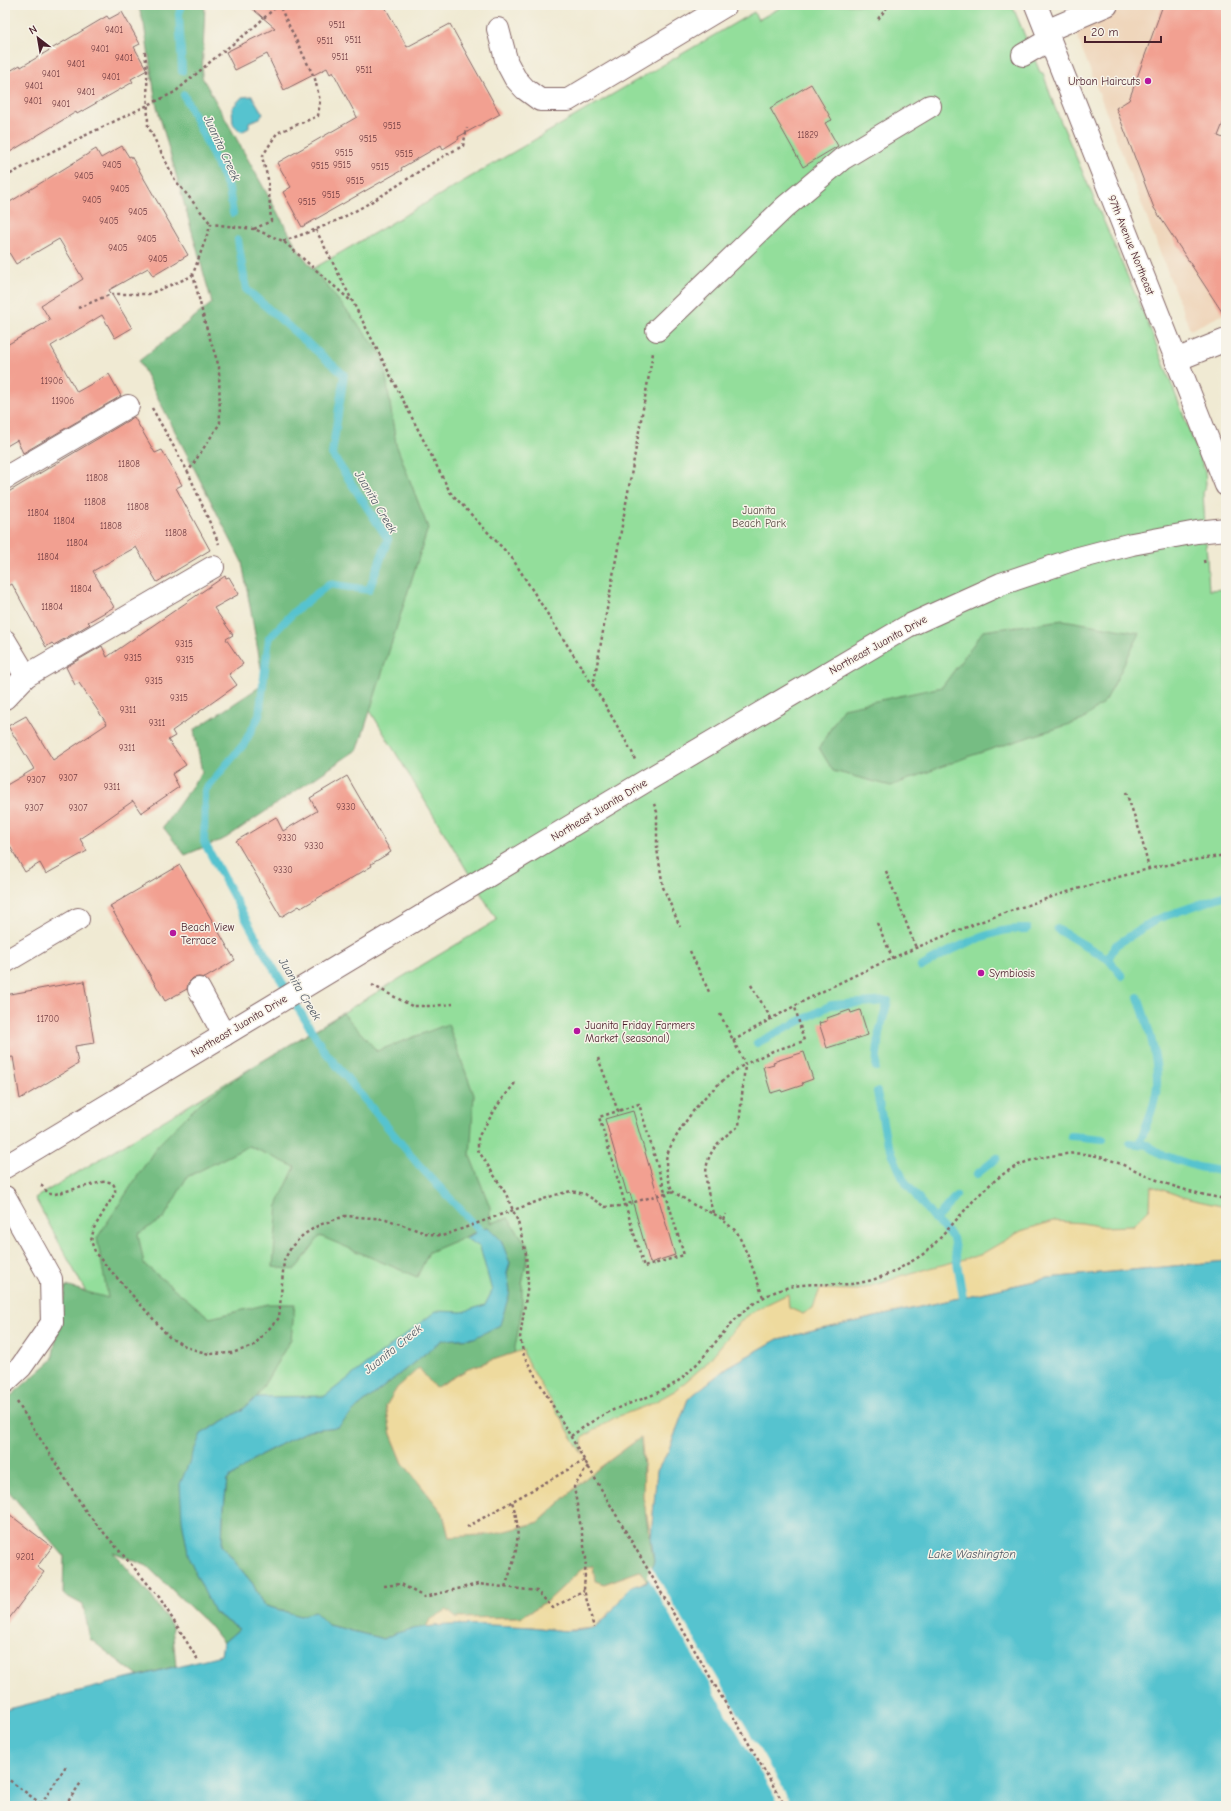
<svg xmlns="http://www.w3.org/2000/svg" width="1231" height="1811" viewBox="0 0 1231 1811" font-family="'Comic Neue',sans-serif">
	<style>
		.built { fill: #efd6bb }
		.green { fill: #93de9b; stroke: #6e7e63 }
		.forest { fill: #76bd83; stroke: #606e57 }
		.sand { fill: #eeda9e; stroke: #9c7c64 }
		.water { fill: #57c3cf; stroke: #50717d }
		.pier { fill: #f0ead3 }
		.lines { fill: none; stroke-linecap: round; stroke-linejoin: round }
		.stream { stroke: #57c3cf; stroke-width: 8 }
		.building { fill: #f2a091 }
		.minor-casing { stroke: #846666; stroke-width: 24 }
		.major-casing { stroke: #846666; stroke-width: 24 }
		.path { stroke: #846666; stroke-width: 2.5; stroke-dasharray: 3 3; stroke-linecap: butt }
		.minor { stroke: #fff; stroke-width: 22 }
		.major { stroke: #fff; stroke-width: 22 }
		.poi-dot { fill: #b5179e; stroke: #f7f3e8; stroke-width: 1.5 }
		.labels { text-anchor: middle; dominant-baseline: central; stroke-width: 3; stroke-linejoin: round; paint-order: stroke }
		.number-label { font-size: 9px; fill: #743f44 }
		.poi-label { font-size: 11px; fill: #4a1f2b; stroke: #f7f3e8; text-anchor: start }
		.street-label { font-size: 11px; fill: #4a1f2b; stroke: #f7f3e8 }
		.park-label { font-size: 11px; fill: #5c4f47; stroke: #f7f3e8 }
		.water-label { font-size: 12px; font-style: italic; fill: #4f5864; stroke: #f7f3e8 }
	</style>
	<rect width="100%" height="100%" fill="#f7f3e8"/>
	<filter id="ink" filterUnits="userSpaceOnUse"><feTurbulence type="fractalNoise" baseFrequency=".025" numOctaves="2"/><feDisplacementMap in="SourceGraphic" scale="8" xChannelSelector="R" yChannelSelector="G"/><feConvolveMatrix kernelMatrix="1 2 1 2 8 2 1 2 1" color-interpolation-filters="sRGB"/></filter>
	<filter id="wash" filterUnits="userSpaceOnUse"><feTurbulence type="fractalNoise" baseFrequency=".012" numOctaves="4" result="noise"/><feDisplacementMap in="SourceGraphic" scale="16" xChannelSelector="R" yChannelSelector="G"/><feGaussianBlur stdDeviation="0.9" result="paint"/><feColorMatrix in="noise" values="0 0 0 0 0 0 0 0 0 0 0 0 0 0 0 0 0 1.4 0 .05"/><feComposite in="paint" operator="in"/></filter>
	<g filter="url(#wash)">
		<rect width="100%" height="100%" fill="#f0ead3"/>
		<path class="built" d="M 1065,5 L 1226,5 L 1226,313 L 1190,330 Z"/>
		<path class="green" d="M 785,5 L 1012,5 L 1040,72 L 1043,73 L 1055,108 L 1151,331 L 1205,471 L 1206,484 L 1203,493 L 1209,590 L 1226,589 L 1226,1261 L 654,1561 L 616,1607 L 393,1634 L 384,1639 L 260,1614 L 35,1198 L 497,920 L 160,364 L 304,274 L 754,12 L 758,20 Z"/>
		<g class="forest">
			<path d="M 138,5 L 205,5 L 202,77 L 299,251 L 383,356 L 396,444 L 428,528 L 358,749 L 226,838 L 185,855 L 163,827 L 202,772 L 194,730 L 264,684 L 242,562 L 139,361 L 212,303 L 156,103 L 144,24 Z"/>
			<path d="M 1063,620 L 1140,633 L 1106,700 L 1083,720 L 970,756 L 891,786 L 833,771 L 819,748 L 843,708 L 942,687 L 983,631 Z"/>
			<path d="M 343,1013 L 377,1051 L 448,1024 L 474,1095 L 470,1156 L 490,1207 L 490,1223 L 508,1218 L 529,1248 L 522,1284 L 522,1308 L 514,1353 L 472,1367 L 435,1388 L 386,1406 L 391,1434 L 403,1463 L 443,1513 L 449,1537 L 518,1528 L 539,1522 L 587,1477 L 641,1437 L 646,1518 L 654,1561 L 647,1582 L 640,1571 L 604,1584 L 595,1582 L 592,1566 L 583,1568 L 549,1600 L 521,1617 L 430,1620 L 426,1627 L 393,1634 L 384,1639 L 328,1625 L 315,1612 L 300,1616 L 263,1605 L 253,1584 L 222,1546 L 223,1516 L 227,1480 L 260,1455 L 309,1430 L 338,1427 L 357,1408 L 442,1340 L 474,1338 L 510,1292 L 507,1273 L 510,1263 L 488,1227 L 429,1252 L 417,1277 L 320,1236 L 295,1270 L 273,1267 L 278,1203 L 295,1167 L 249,1146 L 187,1177 L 164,1218 L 138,1234 L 144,1264 L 210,1318 L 268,1304 L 295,1304 L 291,1339 L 257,1397 L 242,1410 L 201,1434 L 194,1454 L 214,1612 L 239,1629 L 223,1643 L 209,1625 L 147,1566 L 113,1552 L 151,1596 L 172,1626 L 176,1666 L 138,1676 L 90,1639 L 83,1605 L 63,1594 L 64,1556 L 5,1487 L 5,1401 L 52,1360 L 66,1286 L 108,1298 L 97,1238 L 158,1145 L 201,1102 L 256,1065 Z"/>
		</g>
		<g class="sand">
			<path d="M 1151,1186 L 1189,1199 L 1226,1207 L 1226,1261 L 1048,1278 L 778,1339 L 728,1367 L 688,1399 L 669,1450 L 657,1471 L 651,1536 L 643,1497 L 644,1466 L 641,1437 L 587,1477 L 539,1522 L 495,1534 L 449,1537 L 443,1513 L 403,1463 L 391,1434 L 386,1406 L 397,1388 L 419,1368 L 435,1388 L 472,1367 L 523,1350 L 524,1356 L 582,1454 L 582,1439 L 585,1436 L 614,1418 L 651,1404 L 676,1390 L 705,1365 L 741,1321 L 755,1310 L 788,1294 L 789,1308 L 803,1314 L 813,1308 L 820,1289 L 858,1290 L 886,1282 L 900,1276 L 980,1255 L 1021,1231 L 1053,1221 L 1082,1223 L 1104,1227 L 1132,1226 L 1150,1208 Z"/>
			<path d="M 593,1566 L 595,1581 L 604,1584 L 640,1571 L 647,1582 L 630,1588 L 616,1607 L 594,1628 L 562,1631 L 532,1627 L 477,1626 L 426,1627 L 430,1620 L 447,1610 L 456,1618 L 521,1617 L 549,1600 L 583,1568 Z"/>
		</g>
		<g class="water">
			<path d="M 252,96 L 263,114 L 260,118 L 249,122 L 249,128 L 241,132 L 233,124 L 232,108 L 242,97 Z"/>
			<path d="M 488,1227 L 501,1240 L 510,1263 L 507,1273 L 510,1292 L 500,1325 L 474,1338 L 442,1340 L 357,1408 L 338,1427 L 309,1430 L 260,1455 L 227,1480 L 223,1516 L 222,1546 L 253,1584 L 263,1605 L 300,1616 L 315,1612 L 328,1625 L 384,1639 C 417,1619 492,1625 531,1627 C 552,1629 572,1634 592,1628 C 606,1624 620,1597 630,1588 C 634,1585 642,1584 647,1582 L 654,1561 L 651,1536 L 657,1471 L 669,1450 L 688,1399 L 728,1367 L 778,1339 L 1048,1278 L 1226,1261 L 1226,1806 L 5,1806 L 5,1710 L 221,1655 L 223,1643 L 239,1629 L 214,1612 L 189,1559 L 182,1520 L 180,1484 L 201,1434 L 242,1410 L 257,1397 L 325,1396 L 436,1311 L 462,1312 L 485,1305 L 492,1291 L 480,1247 L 465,1238 Z"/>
		</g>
		<path class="pier" d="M 650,1564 L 793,1806 L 780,1806 L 647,1576 Z"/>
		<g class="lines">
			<g class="stream">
				<path d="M 182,5 L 179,14 L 182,71"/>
				<path d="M 184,95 L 229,189 L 233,213"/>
				<path d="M 238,240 L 246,289 L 344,375 L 332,454 L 388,539 L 369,590 L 329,584 L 295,611 L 269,638 L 259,716 L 244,744 L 205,790 L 204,842 L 265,954 L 323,1049 L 418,1164 L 487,1238"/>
				<path d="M 1057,929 L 1108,959 L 1122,976"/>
				<path d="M 1108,959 L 1116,945 L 1157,919 L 1226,895"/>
				<path d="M 921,967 C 946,952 973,938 1002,931 C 1010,929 1019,929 1027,929"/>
				<path d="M 1138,997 C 1147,1023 1157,1051 1157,1080 C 1158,1100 1146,1125 1139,1144"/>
				<path d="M 757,1043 L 831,1005 L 888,1001 L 879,1033 L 876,1067"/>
				<path d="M 877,1092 L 886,1138 L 903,1179 L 935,1220 L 953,1238 L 963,1298"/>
				<path d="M 1071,1136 L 1103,1139"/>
				<path d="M 1130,1143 L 1147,1145 L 1163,1155 L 1198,1167 L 1226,1172"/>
				<path d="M 977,1174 L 997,1158"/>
				<path d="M 935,1220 L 956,1196"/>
			</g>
		</g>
		<g id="blocks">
			<g class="building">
				<path d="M 248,5 L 384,5 L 407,47 L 450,24 L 500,114 L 458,137 L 459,139 L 443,149 L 441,145 L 401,168 L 402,170 L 302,227 L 283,192 L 291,187 L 277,163 L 357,117 L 333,72 L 330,74 L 327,68 L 284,90 L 267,54 L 235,70 L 226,52 L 275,28 Z"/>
				<path d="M 1163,5 L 1226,5 L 1226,116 L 1218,136 L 1226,139 L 1226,318 L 1154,208 L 1116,108 L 1129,100 Z"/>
				<path d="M 122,12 L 140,44 L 134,47 L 147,70 L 131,79 L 133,82 L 77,114 L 76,112 L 5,155 L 5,74 L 20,65 L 21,67 L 107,16 L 109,19 Z"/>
				<path d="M 811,84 L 832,120 L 825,123 L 838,146 L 803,167 L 770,108 Z"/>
				<path d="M 122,146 L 129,157 L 131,156 L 188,255 L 153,276 L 148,268 L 109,290 L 132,328 L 115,338 L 102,315 L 51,346 L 77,392 L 109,374 L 121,396 L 23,453 L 17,440 L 5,447 L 5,346 L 50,320 L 41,305 L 83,279 L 59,239 L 16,264 L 5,246 L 5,205 L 96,149 L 101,158 Z"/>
				<path d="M 134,417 L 155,453 L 162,450 L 182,485 L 176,488 L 210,550 L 157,582 L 136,547 L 93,571 L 114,607 L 88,622 L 90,624 L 54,645 L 52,643 L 46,647 L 12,584 L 5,588 L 5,494 Z"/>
				<path d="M 225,576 L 226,578 L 229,577 L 239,594 L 214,608 L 233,635 L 226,639 L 243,664 L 229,674 L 237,685 L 172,731 L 175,736 L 168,740 L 186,765 L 172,774 L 179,787 L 141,813 L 133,801 L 93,829 L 94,830 L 80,839 L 87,851 L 46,874 L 40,863 L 25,872 L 5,838 L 5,786 L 34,769 L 8,726 L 26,716 L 53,760 L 107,724 L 79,683 L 75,685 L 66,667 L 102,646 L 107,657 Z"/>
				<path d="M 347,776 L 391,852 L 371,864 L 372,866 L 301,908 L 299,906 L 281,917 L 236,841 L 276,817 L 283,831 L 317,811 L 310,798 Z"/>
				<path d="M 180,865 L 235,960 L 205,978 L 199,977 L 193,978 L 188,983 L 187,989 L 165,1001 L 110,906 Z"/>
				<path d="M 84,981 L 94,1043 L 75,1046 L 78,1064 L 20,1099 L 13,1057 L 5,1058 L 5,995 Z"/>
				<path d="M 850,1010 L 851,1013 L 860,1010 L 868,1035 L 827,1048 L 819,1023 L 827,1021 L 827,1018 Z"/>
				<path d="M 804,1052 L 813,1079 L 802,1083 L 803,1085 L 782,1092 L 781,1090 L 771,1093 L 763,1067 L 774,1064 L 773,1062 Z"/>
				<path d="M 633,1111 L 675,1255 L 650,1263 L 630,1193 L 627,1194 L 605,1119 Z"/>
				<path d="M 5,1511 L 52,1547 L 37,1567 L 44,1572 L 5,1624 Z"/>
			</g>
		</g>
	</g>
	<g filter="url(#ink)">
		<use href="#blocks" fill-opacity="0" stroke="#846666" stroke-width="1"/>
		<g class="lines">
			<defs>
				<g id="minor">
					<path d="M 1036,5 L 1226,485"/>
					<path d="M 498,29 L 507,63 L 515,78 L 525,89 L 540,100 L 568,100 L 726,5"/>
					<path d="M 1046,31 L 1107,5"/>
					<path d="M 1023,55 L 1049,40"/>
					<path d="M 657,330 L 785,207 L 842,159 L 930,106"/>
					<path d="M 1176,360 L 1226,340"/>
					<path d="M 5,478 L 128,406"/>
					<path d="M 5,641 L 26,676"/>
					<path d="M 5,698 L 26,676 L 213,567"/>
					<path d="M 5,962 L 78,919"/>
					<path d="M 199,989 L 224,1035"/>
					<path d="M 5,1197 L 51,1279 L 52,1323 L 21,1367 L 5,1382"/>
				</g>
				<path id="major" d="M 5,1167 L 644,782 L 908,626 L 1001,584 L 1075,559 L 1132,544 L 1197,532 L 1226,529"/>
			</defs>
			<use href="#minor" class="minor-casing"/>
			<use href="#major" class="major-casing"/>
			<g class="path">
				<path d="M 878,19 L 889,5"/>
				<path d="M 145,52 L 147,70 L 148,126 L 175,180 L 211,224"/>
				<path d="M 5,177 L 51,152 L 175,92 L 216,57 L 252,29 L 278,5"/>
				<path d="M 254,229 L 271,221 L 268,179 L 262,157 L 277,133 L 318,116 L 320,101 L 315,79 L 279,5"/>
				<path d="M 316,230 L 450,492 L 512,558 L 604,703 L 632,752 L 635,760"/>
				<path d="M 283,241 C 311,232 339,221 364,206 C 398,187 428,163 463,146 L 467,128"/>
				<path d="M 193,274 L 205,323 L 219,367 L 220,423 L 188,472 L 219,544"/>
				<path d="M 78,308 L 111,294 L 149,294 L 190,277 L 193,274 L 211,224 L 254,229 L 283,241 L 351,301"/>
				<path d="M 152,408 L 188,472"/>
				<path d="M 1204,560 L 1205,565"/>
				<path d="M 593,687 L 653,353"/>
				<path d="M 1126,792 L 1140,832 L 1149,869"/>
				<path d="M 654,804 L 657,812 L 657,849 L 663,887 L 680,927"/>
				<path d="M 1224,815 L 1226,824"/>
				<path d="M 886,871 L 916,948"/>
				<path d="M 877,923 L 893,959"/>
				<path d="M 690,951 L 710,994"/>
				<path d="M 372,985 L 412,1006 L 432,1006 L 453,1004"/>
				<path d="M 751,985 L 772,1020"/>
				<path d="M 720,1014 L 745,1064 L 773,1051 L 804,1041 L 795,1007"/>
				<path d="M 733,1041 C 859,965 1006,905 1149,869 C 1174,863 1200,859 1226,855"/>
				<path d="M 598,1058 L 618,1111 L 599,1117 L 644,1267 L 684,1255 L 639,1104 L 618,1111"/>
				<path d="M 515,1083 L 500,1102 L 478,1137 L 478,1150 L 506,1194 L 518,1222 L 526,1254 L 528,1283 L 520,1338 L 524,1356 L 785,1806"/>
				<path d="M 41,1185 L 49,1194 L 55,1194 L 102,1182 C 111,1181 116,1183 115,1193 L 94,1228 L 91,1241 L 96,1254 L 170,1338 L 189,1348 L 209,1354 L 232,1353 L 253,1346 L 279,1318 L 284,1260 L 292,1246 L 303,1235 L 319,1225 L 345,1216 L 386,1219 L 425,1233 L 442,1236 L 555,1195 L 571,1191 L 585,1194 L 605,1207 L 621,1206 L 672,1191 C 669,1181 666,1171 666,1160 C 667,1151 674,1140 679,1132 C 697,1102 716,1084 745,1064"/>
				<path d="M 672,1191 L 694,1205 L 718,1216 L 737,1232 L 749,1258 L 763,1297"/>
				<path d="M 713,1213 C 702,1171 700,1152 739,1126 L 745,1065"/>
				<path d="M 723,1220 L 726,1214"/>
				<path d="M 17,1402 L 87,1513 L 159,1597 L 198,1660"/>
				<path d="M 571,1436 C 581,1429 592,1421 603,1415 C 629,1401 659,1397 682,1378 C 718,1348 732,1307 780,1290 C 806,1280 832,1287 859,1283 C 874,1280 889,1275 902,1267 C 910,1262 920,1257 927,1251 C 954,1226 975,1193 1005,1173 C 1023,1160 1045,1156 1066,1154 C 1098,1150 1129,1168 1157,1180 C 1179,1189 1202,1195 1226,1199"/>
				<path d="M 588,1466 L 574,1487 L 586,1558 L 584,1590 L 594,1628"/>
				<path d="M 467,1527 L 585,1460"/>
				<path d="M 384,1586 L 401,1584 L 424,1597 L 478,1584 L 537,1591 L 553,1608 L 584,1590"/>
				<path d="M 505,1587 C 516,1557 523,1533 512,1502"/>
				<path d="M 5,1777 L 44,1806"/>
				<path d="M 41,1804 L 66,1766"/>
				<path d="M 65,1806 L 82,1781"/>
			</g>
			<use href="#minor" class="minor"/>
			<use href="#major" class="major"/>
		</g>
	</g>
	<g class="poi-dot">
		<circle cx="1148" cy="81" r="4"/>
		<circle cx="173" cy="933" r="4"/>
		<circle cx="981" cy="973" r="4"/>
		<circle cx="577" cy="1031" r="4"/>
	</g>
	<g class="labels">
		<g class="number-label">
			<text x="337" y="25">9511</text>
			<text x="114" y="30">9401</text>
			<text x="353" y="40">9511</text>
			<text x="325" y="41">9511</text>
			<text x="100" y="49">9401</text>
			<text x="340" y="57">9511</text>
			<text x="124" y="58">9401</text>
			<text x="76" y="64">9401</text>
			<text x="364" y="70">9511</text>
			<text x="51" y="74">9401</text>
			<text x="111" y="77">9401</text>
			<text x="34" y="86">9401</text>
			<text x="86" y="92">9401</text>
			<text x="33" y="101">9401</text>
			<text x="61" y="104">9401</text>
			<text x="392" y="126">9515</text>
			<text x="808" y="135">11829</text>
			<text x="368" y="139">9515</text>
			<text x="344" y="153">9515</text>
			<text x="404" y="154">9515</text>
			<text x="112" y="165">9405</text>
			<text x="342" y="165">9515</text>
			<text x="320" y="166">9515</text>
			<text x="380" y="167">9515</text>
			<text x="84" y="176">9405</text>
			<text x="355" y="181">9515</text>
			<text x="120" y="189">9405</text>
			<text x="331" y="195">9515</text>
			<text x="92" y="200">9405</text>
			<text x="307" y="202">9515</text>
			<text x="138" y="212">9405</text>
			<text x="109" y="221">9405</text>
			<text x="147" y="239">9405</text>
			<text x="118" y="248">9405</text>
			<text x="158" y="259">9405</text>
			<text x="52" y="381">11906</text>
			<text x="63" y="401">11906</text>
			<text x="129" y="464">11808</text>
			<text x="97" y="478">11808</text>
			<text x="95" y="502">11808</text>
			<text x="138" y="507">11808</text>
			<text x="38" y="513">11804</text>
			<text x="64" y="521">11804</text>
			<text x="111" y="526">11808</text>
			<text x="176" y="533">11808</text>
			<text x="77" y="543">11804</text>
			<text x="48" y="557">11804</text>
			<text x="81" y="589">11804</text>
			<text x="52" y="607">11804</text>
			<text x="184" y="644">9315</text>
			<text x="133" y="658">9315</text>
			<text x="185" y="660">9315</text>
			<text x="154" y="681">9315</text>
			<text x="179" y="698">9315</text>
			<text x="128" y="710">9311</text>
			<text x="157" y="723">9311</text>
			<text x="127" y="748">9311</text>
			<text x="68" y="778">9307</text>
			<text x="36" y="780">9307</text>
			<text x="112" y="787">9311</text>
			<text x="346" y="807">9330</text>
			<text x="34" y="808">9307</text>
			<text x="78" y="808">9307</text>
			<text x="287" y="838">9330</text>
			<text x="314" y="846">9330</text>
			<text x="283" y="870">9330</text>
			<text x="48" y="1019">11700</text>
			<text x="25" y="1557">9201</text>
		</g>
		<g class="poi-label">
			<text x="1140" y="81" text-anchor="end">Urban Haircuts</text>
			<text x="181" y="927">Beach View<tspan x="181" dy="13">Terrace</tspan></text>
			<text x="989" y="973">Symbiosis</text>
			<text x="585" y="1025">Juanita Friday Farmers<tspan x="585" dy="13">Market (seasonal)</tspan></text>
		</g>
		<g class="street-label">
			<text transform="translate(1131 245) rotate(68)">97th Avenue Northeast</text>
			<text transform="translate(878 645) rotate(-29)">Northeast Juanita Drive</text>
			<text transform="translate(599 810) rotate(-31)">Northeast Juanita Drive</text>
			<text transform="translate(239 1026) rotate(-31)">Northeast Juanita Drive</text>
		</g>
		<g class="park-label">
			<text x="759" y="510">Juanita<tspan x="759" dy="13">Beach Park</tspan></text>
		</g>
		<g class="water-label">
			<text transform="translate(222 148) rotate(65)">Juanita Creek</text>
			<text transform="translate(376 502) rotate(59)">Juanita Creek</text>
			<text transform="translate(300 989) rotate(59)">Juanita Creek</text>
			<text transform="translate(393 1349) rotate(-39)">Juanita Creek</text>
			<text x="972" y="1554">Lake Washington</text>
		</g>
	</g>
	<rect width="1231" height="1811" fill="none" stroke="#f7f3e8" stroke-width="20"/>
	<g transform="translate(38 38) rotate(329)" stroke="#f7f3e8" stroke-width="3" paint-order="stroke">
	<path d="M0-3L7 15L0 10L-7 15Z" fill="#4a1f2b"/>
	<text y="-6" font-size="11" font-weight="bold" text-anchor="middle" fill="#4a1f2b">N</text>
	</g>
	<path d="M1085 36v6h76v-6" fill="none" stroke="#4a1f2b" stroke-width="2"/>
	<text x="1091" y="36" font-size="12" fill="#4a1f2b" stroke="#f7f3e8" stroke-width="3" paint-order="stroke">20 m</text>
</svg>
